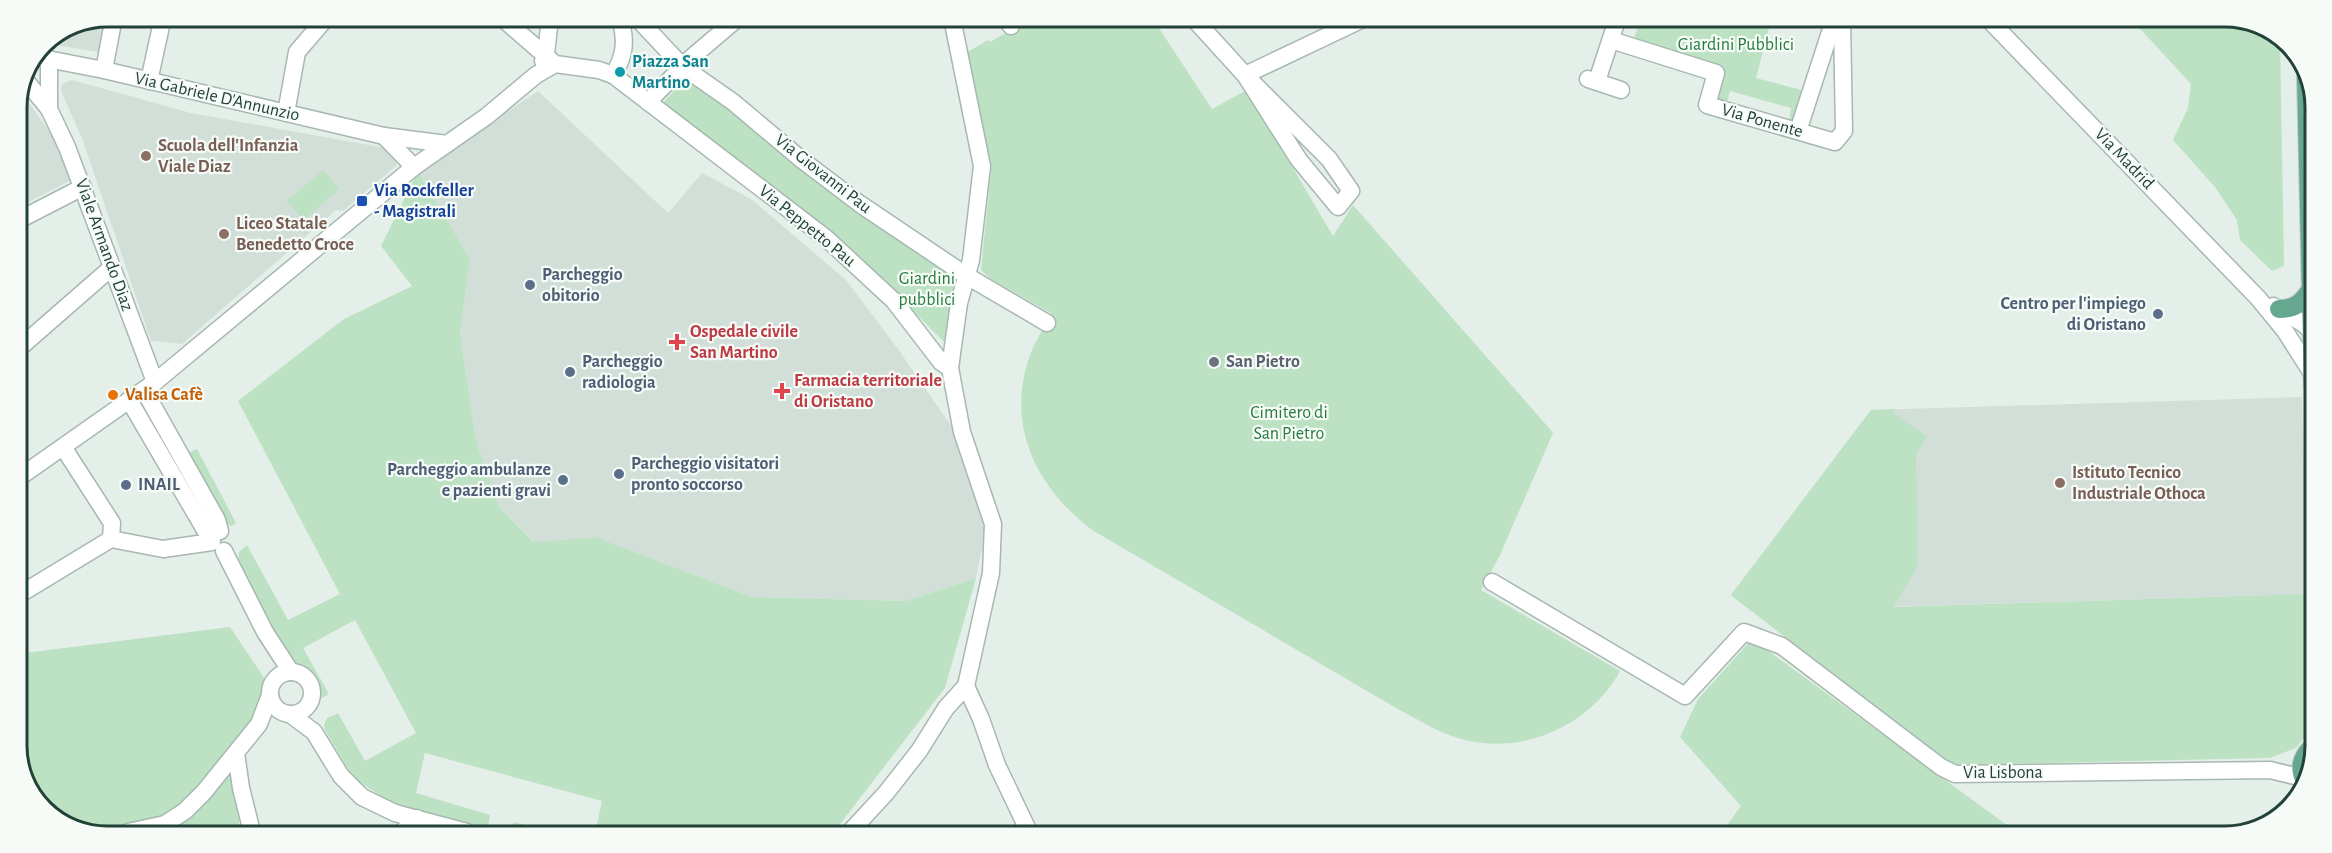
<svg xmlns="http://www.w3.org/2000/svg" width="2332" height="853" viewBox="0 0 2332 853" font-family="'Alegreya Sans',sans-serif">
	<style>
		.built { fill: #d2dfd8 }
		.green { fill: #bce1c3 }
		.lines { fill: none; stroke-linecap: round; stroke-linejoin: round }
		.minor-casing { stroke: #a7b8b0; stroke-width: 19 }
		.major-casing { stroke: #c1cac7; stroke-width: 20 }
		.minor { stroke: #fff; stroke-width: 16 }
		.major { stroke: #66a790; stroke-width: 18 }
		.culture-dot { fill: #0f9aa8; stroke: #f6fbf8; stroke-width: 2 }
		.education-dot { fill: #8d6e63; stroke: #f6fbf8; stroke-width: 2 }
		.transit-dot { fill: #1a4fb4; stroke: #f6fbf8; stroke-width: 2 }
		.service-dot { fill: #5c6f8a; stroke: #f6fbf8; stroke-width: 2 }
		.health-dot { fill: #e0444e; stroke: #f6fbf8; stroke-width: 2 }
		.worship-dot { fill: #6b7280; stroke: #f6fbf8; stroke-width: 2 }
		.food-dot { fill: #e8710a; stroke: #f6fbf8; stroke-width: 2 }
		.labels { text-anchor: middle; dominant-baseline: central; stroke-width: 4.5; stroke-linejoin: round; paint-order: stroke }
		.park-label { font-size: 18px; fill: #297c41; stroke: #f6fbf8 }
		.culture-label { font-size: 18px; font-weight: bold; fill: #0d838f; stroke: #f6fbf8; text-anchor: start }
		.street-label { font-size: 18px; fill: #224237; stroke: #f6fbf8 }
		.education-label { font-size: 18px; font-weight: bold; fill: #785e54; stroke: #f6fbf8; text-anchor: start }
		.transit-label { font-size: 18px; font-weight: bold; fill: #164399; stroke: #f6fbf8; text-anchor: start }
		.service-label { font-size: 18px; font-weight: bold; fill: #4e5e75; stroke: #f6fbf8; text-anchor: start }
		.health-label { font-size: 18px; font-weight: bold; fill: #be3a42; stroke: #f6fbf8; text-anchor: start }
		.worship-label { font-size: 18px; font-weight: bold; fill: #5b616d; stroke: #f6fbf8; text-anchor: start }
		.food-label { font-size: 18px; font-weight: bold; fill: #c56008; stroke: #f6fbf8; text-anchor: start }
		.rim { fill: none; stroke: #224237; stroke-width: 3 }
	</style>
	<rect width="100%" height="100%" fill="#e5efe9"/>
	<g class="built">
		<path d="M 104,18 L 98,52 L 43,43 Z"/>
		<path d="M 72,80 L 191,113 L 391,149 L 397,165 L 343,211 L 336,210 L 182,344 L 151,341 L 83,141 L 61,91 L 62,84 Z"/>
		<path d="M 538,91 L 668,213 L 702,173 L 751,199 L 846,280 L 898,349 L 956,433 L 983,520 L 985,533 L 976,578 L 906,601 L 752,597 L 596,537 L 535,542 L 499,507 L 476,441 L 460,334 L 470,259 L 418,171 Z"/>
		<path d="M 21,92 L 52,135 L 73,179 L 17,208 L 17,101 Z"/>
		<path d="M 2302,397 L 2307,594 L 1751,611 L 1731,595 L 1871,410 Z"/>
	</g>
	<g class="green">
		<path d="M 1029,19 L 1153,19 L 1212,109 L 1247,90 L 1333,236 L 1353,205 L 1549,428 L 1553,433 L 1500,555 L 1481,590 L 1620,671 C 1590,727 1519,757 1458,738 C 1438,732 1421,721 1403,712 L 1092,530 C 1036,487 1005,425 1030,355 C 1035,341 1044,328 1052,314 L 991,279 L 981,270 L 991,170 L 964,54 L 988,40 L 990,42 Z"/>
		<path d="M 1640,20 L 1771,20 L 1756,78 L 1805,91 L 1798,123 L 1789,121 L 1791,108 L 1730,91 L 1727,102 L 1715,99 L 1724,67 L 1634,39 Z"/>
		<path d="M 2133,21 L 2254,21 L 2280,40 L 2284,266 L 2272,271 L 2240,240 L 2237,220 L 2215,187 L 2173,140 L 2188,108 L 2191,84 Z"/>
		<path d="M 687,76 L 955,279 L 944,342 L 897,295 L 662,104 Z"/>
		<path d="M 323,170 L 339,189 L 304,220 L 287,201 Z"/>
		<path d="M 418,171 L 470,259 L 460,334 L 476,441 L 499,507 L 534,542 L 596,537 L 752,597 L 906,601 L 976,578 L 945,688 L 833,833 L 595,833 L 602,801 L 425,753 L 416,793 L 490,815 L 488,827 L 484,829 L 387,801 L 360,782 L 348,769 L 325,730 L 324,725 L 327,718 L 338,713 L 365,761 L 416,733 L 355,620 L 303,648 L 329,694 L 316,701 L 309,698 L 238,564 L 239,552 L 247,545 L 288,620 L 340,594 L 238,401 L 344,319 L 412,286 L 381,246 Z"/>
		<path d="M 1896,409 L 1894,413 L 1927,437 L 1916,455 L 1918,565 L 1894,607 L 2307,594 L 2307,734 L 2296,748 L 2270,758 L 1949,765 L 1731,595 L 1871,410 Z"/>
		<path d="M 197,449 L 236,523 L 232,526 L 226,524 L 188,453 Z"/>
		<path d="M 230,627 L 273,691 L 239,765 L 239,832 L 78,832 L 35,801 L 17,752 L 17,654 Z"/>
		<path d="M 1752,639 L 2022,836 L 1720,835 L 1741,806 L 1680,737 L 1698,699 Z"/>
		<path d="M 514,822 L 558,833 L 511,833 Z"/>
	</g>
	<g class="lines">
		<defs>
			<g id="minor">
				<path d="M 501,17 L 555,64 L 599,70 L 613,75 L 826,238 L 894,301 L 941,362 L 950,368"/>
				<path d="M 637,18 L 683,67 L 733,102 L 802,160 L 860,204 L 967,276 L 1047,323"/>
				<path d="M 1006,19 L 1011,26"/>
				<path d="M 1194,19 L 1245,75 L 1329,159 L 1351,191 L 1338,207 L 1299,160 L 1245,75"/>
				<path d="M 1990,21 L 2258,298 L 2285,331 L 2313,375"/>
				<path d="M 1611,40 L 1716,73 L 1707,105 L 1835,142 L 1844,131 L 1842,20"/>
				<path d="M 37,57 L 104,70 L 384,136 L 447,144"/>
				<path d="M 543,61 L 546,54 L 550,18"/>
				<path d="M 104,70 L 114,17"/>
				<path d="M 613,75 C 626,55 626,39 620,18"/>
				<path d="M 1245,75 L 1363,19"/>
				<path d="M 1588,79 L 1621,90"/>
				<path d="M 26,81 L 49,109 L 67,147 L 155,382"/>
				<path d="M 149,81 L 163,17"/>
				<path d="M 1597,81 L 1617,20"/>
				<path d="M 648,102 L 691,58 L 738,18"/>
				<path d="M 49,109 L 49,59"/>
				<path d="M 286,113 L 297,52 L 327,17"/>
				<path d="M 1798,131 L 1834,20"/>
				<path d="M 384,136 L 414,167"/>
				<path d="M 17,221 L 83,187"/>
				<path d="M 2273,306 L 2304,324 L 2314,334"/>
				<path d="M 17,350 L 111,268"/>
				<path d="M 144,390 L 217,520 L 220,531"/>
				<path d="M 129,400 L 205,530 L 213,536"/>
				<path d="M 63,447 L 112,523 L 111,539"/>
				<path d="M 17,479 L 155,382 L 414,167 L 487,116 L 536,75 L 555,64"/>
				<path d="M 224,551 L 265,632 L 291,672"/>
				<path d="M 1492,582 L 1685,696 L 1744,632 L 1782,646 L 1941,767 L 1955,774 L 2270,770 L 2303,778"/>
				<path d="M 17,596 L 111,539 L 163,549 L 212,542"/>
				<circle cx="291" cy="693" r="21"/>
				<path d="M 966,686 L 981,719 L 997,765 L 1030,834"/>
				<path d="M 290,714 L 314,732 L 341,776 L 362,797 L 395,813 L 467,832"/>
				<path d="M 236,753 L 241,788 L 252,832"/>
				<path d="M 77,831 L 80,832"/>
				<path d="M 128,832 L 165,824 L 185,811 L 204,792 L 259,724 L 270,695"/>
				<path d="M 402,832 L 417,818"/>
				<path d="M 849,833 L 886,793 L 919,751 L 946,708 L 966,686 L 991,573 L 993,524 L 962,432 L 950,368 L 959,303 L 971,260 L 982,166 L 952,18"/>
			</g>
			<g id="major">
				<path d="M 2306,77 L 2313,385"/>
				<path d="M 2279,309 C 2296,309 2302,302 2311,289"/>
				<path d="M 2306,782 C 2298,770 2301,758 2311,748"/>
			</g>
		</defs>
		<use href="#minor" class="minor-casing"/>
		<use href="#major" class="major-casing"/>
		<use href="#minor" class="minor"/>
		<use href="#major" class="major"/>
	</g>
	<circle class="culture-dot" cx="620" cy="72" r="6"/>
	<g class="education-dot">
		<circle cx="146" cy="156" r="6"/>
		<circle cx="224" cy="234" r="6"/>
		<circle cx="2060" cy="483" r="6"/>
	</g>
	<rect class="transit-dot" x="356" y="195" width="12" height="12" rx="3"/>
	<g class="service-dot">
		<circle cx="530" cy="285" r="6"/>
		<circle cx="2158" cy="314" r="6"/>
		<circle cx="570" cy="372" r="6"/>
		<circle cx="619" cy="474" r="6"/>
		<circle cx="563" cy="480" r="6"/>
		<circle cx="126" cy="485" r="6"/>
	</g>
	<g class="health-dot">
		<path d="M674 333h6v6h6v6h-6v6h-6v-6h-6v-6h6z"/>
		<path d="M779 382h6v6h6v6h-6v6h-6v-6h-6v-6h6z"/>
	</g>
	<circle class="worship-dot" cx="1214" cy="362" r="6"/>
	<circle class="food-dot" cx="113" cy="395" r="6"/>
	<g class="labels">
		<g class="park-label">
			<text x="1736" y="45">Giardini Pubblici</text>
			<text x="927" y="279">Giardini<tspan x="927" dy="21">pubblici</tspan></text>
			<text x="1289" y="413">Cimitero di<tspan x="1289" dy="21">San Pietro</tspan></text>
		</g>
		<g class="culture-label">
			<text x="632" y="62">Piazza San<tspan x="632" dy="21">Martino</tspan></text>
		</g>
		<g class="street-label">
			<text transform="translate(217 97) rotate(13)">Via Gabriele D'Annunzio</text>
			<text transform="translate(1762 121) rotate(16)">Via Ponente</text>
			<text transform="translate(2124 159) rotate(46)">Via Madrid</text>
			<text transform="translate(823 174) rotate(38)">Via Giovanni Pau</text>
			<text transform="translate(807 226) rotate(39)">Via Peppetto Pau</text>
			<text transform="translate(104 245) rotate(70)">Viale Armando Diaz</text>
			<text x="2003" y="773">Via Lisbona</text>
		</g>
		<g class="education-label">
			<text x="158" y="146">Scuola dell'Infanzia<tspan x="158" dy="21">Viale Diaz</tspan></text>
			<text x="236" y="224">Liceo Statale<tspan x="236" dy="21">Benedetto Croce</tspan></text>
			<text x="2072" y="473">Istituto Tecnico<tspan x="2072" dy="21">Industriale Othoca</tspan></text>
		</g>
		<g class="transit-label">
			<text x="374" y="191">Via Rockfeller<tspan x="374" dy="21">- Magistrali</tspan></text>
		</g>
		<g class="service-label">
			<text x="542" y="275">Parcheggio<tspan x="542" dy="21">obitorio</tspan></text>
			<text x="2146" y="304" text-anchor="end">Centro per l'impiego<tspan x="2146" dy="21">di Oristano</tspan></text>
			<text x="582" y="362">Parcheggio<tspan x="582" dy="21">radiologia</tspan></text>
			<text x="631" y="464">Parcheggio visitatori<tspan x="631" dy="21">pronto soccorso</tspan></text>
			<text x="551" y="470" text-anchor="end">Parcheggio ambulanze<tspan x="551" dy="21">e pazienti gravi</tspan></text>
			<text x="138" y="485">INAIL</text>
		</g>
		<g class="health-label">
			<text x="690" y="332">Ospedale civile<tspan x="690" dy="21">San Martino</tspan></text>
			<text x="794" y="381">Farmacia territoriale<tspan x="794" dy="21">di Oristano</tspan></text>
		</g>
		<g class="worship-label">
			<text x="1226" y="362">San Pietro</text>
		</g>
		<g class="food-label">
			<text x="125" y="395">Valisa Cafè</text>
		</g>
	</g>
	<path d="M0 0H2332V853H0ZM107 27H2225A80 80 0 0 1 2305 107V746A80 80 0 0 1 2225 826H107A80 80 0 0 1 27 746V107A80 80 0 0 1 107 27Z" fill="#f6fbf8" fill-rule="evenodd"/>
	<path class="rim" d="M107 27H2225A80 80 0 0 1 2305 107V746A80 80 0 0 1 2225 826H107A80 80 0 0 1 27 746V107A80 80 0 0 1 107 27Z"/>
</svg>
